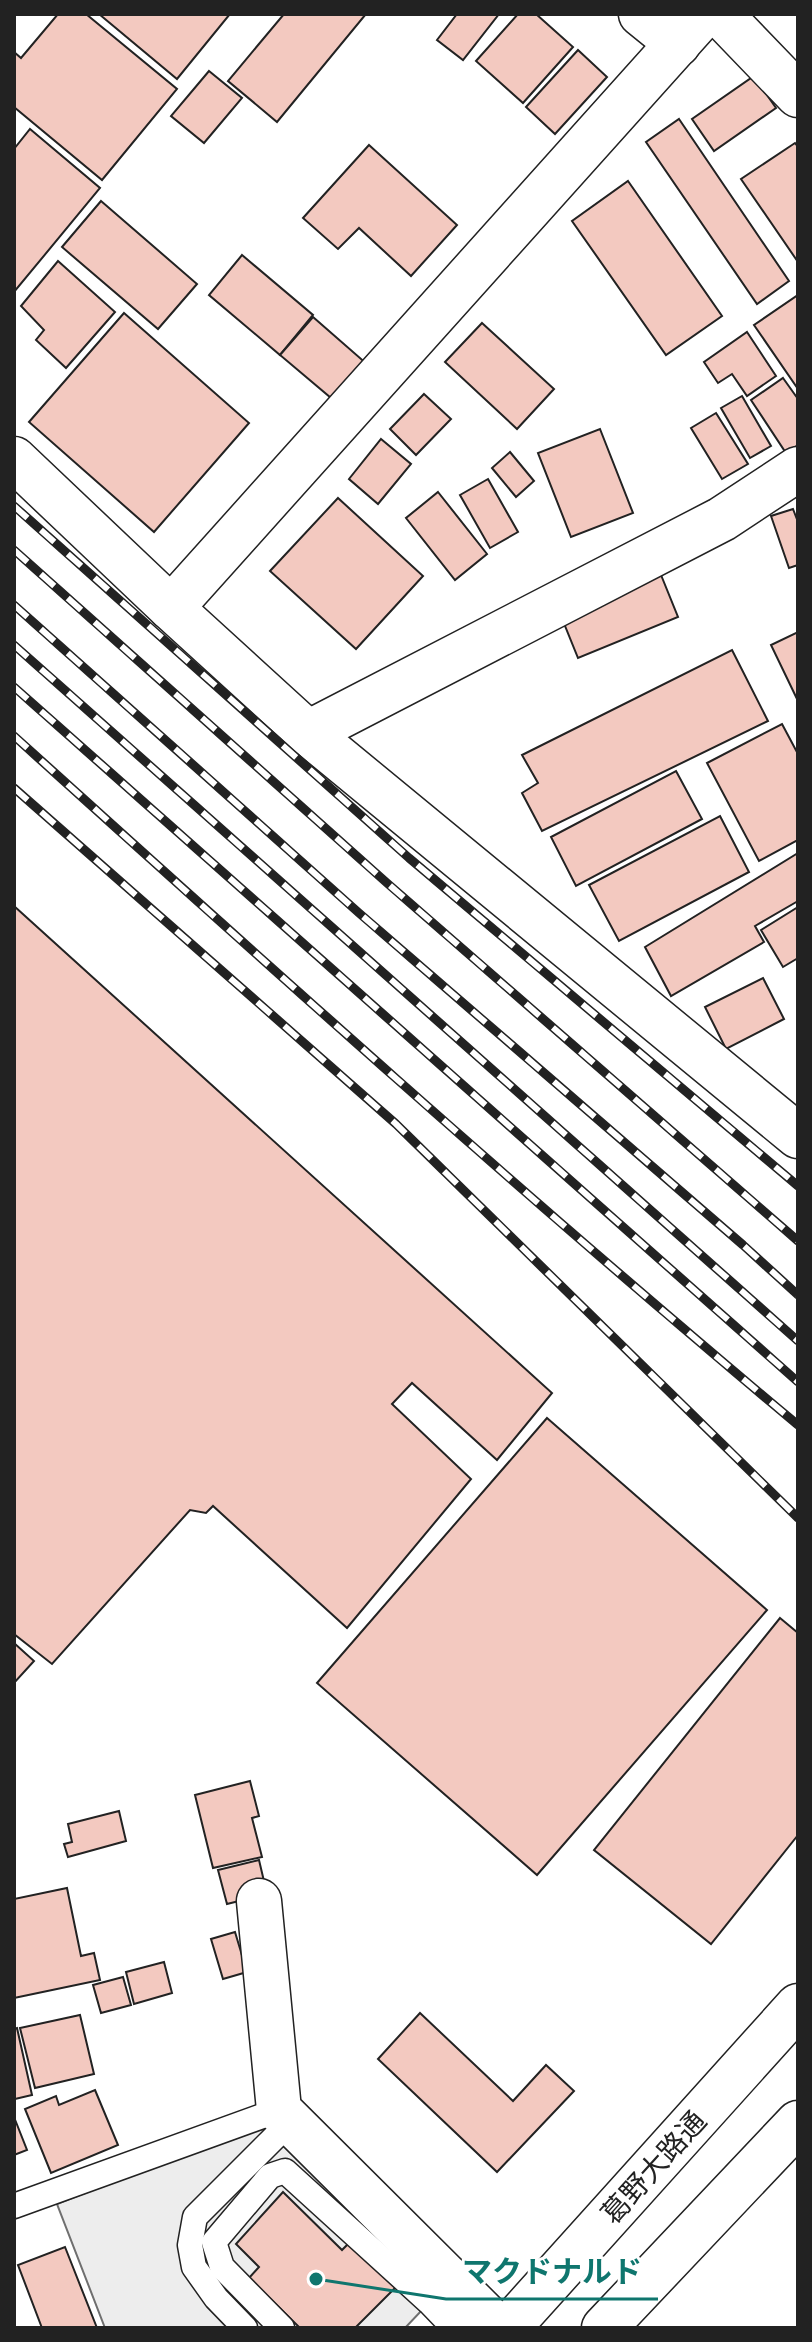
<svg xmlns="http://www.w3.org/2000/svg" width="812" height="2342" viewBox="0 0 812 2342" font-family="Quicksand,'Noto Sans JP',sans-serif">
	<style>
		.parking { fill: #ededed; stroke: #6f6f6f; stroke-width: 2 }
		.building { fill: #f3c9c0; stroke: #222; stroke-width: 2 }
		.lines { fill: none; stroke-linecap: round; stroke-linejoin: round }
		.lane-casing { stroke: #222; stroke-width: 27 }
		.street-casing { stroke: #222; stroke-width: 47 }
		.primary-casing { stroke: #222; stroke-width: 47 }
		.lane { stroke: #fff; stroke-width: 24 }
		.street { stroke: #fff; stroke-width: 44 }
		.primary { stroke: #fff; stroke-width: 44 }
		.rail-casing { stroke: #222; stroke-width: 9 }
		.rail { stroke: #fff; stroke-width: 6; stroke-dasharray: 18; stroke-linecap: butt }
		.labels { text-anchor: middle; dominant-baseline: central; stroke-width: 6; stroke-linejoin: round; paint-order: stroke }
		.street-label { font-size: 28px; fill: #222; stroke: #fff }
		.leader { fill: none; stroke: #0f766e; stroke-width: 3 }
		.callout-dot { fill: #0f766e; stroke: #fff; stroke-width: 3 }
		.callout-label { font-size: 30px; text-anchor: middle; font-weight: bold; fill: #0f766e; stroke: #fff; stroke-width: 6; stroke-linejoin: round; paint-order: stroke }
	</style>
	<rect width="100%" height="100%" fill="#fff"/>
	<path class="parking" d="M 251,2127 L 290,2135 L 442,2289 L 405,2328 L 105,2328 L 57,2204 Z"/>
	<g class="building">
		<path d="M 58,14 L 86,14 L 177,89 L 102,180 L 14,107 L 14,52 L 21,58 Z"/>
		<path d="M 99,14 L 230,14 L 177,79 Z"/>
		<path d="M 284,14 L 366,14 L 277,122 L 228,81 Z"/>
		<path d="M 457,14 L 499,14 L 463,60 L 437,40 Z"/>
		<path d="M 518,14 L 536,14 L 573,47 L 523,103 L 476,61 Z"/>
		<path d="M 578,50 L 607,77 L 555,134 L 526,107 Z"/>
		<path d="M 209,71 L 242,98 L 204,143 L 171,116 Z"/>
		<path d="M 754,76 L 776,108 L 714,151 L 692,119 Z"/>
		<path d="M 679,119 L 789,281 L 757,304 L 646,142 Z"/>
		<path d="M 30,129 L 100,188 L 14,292 L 14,149 Z"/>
		<path d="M 795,143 L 798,147 L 798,262 L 741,179 Z"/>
		<path d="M 369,145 L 457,225 L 411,276 L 359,228 L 338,249 L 303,218 Z"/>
		<path d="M 628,181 L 722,316 L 666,355 L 572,221 Z"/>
		<path d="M 101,201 L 197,284 L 158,329 L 62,247 Z"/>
		<path d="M 242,255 L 313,315 L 280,355 L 209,295 Z"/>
		<path d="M 58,261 L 115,312 L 66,368 L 36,340 L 44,330 L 21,306 Z"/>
		<path d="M 798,295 L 798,389 L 754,325 Z"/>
		<path d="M 124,313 L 249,423 L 154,532 L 29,422 Z"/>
		<path d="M 313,317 L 368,365 L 337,403 L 280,355 Z"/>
		<path d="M 482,323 L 554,389 L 517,429 L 445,362 Z"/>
		<path d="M 747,332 L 776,376 L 747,396 L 732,374 L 718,383 L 704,362 Z"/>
		<path d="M 783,378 L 798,399 L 798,445 L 786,453 L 751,400 Z"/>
		<path d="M 424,394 L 451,419 L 416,455 L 390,429 Z"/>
		<path d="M 742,396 L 771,446 L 750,458 L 721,408 Z"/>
		<path d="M 716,413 L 748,464 L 722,479 L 691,428 Z"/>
		<path d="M 600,429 L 633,513 L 571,537 L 538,453 Z"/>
		<path d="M 381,439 L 411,464 L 378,504 L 349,479 Z"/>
		<path d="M 510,452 L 534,481 L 516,497 L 492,468 Z"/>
		<path d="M 488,479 L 518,532 L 490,548 L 460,495 Z"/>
		<path d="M 438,492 L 487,554 L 455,580 L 406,518 Z"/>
		<path d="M 338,498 L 423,576 L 356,649 L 270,571 Z"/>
		<path d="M 793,509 L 798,522 L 798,565 L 789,568 L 771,516 Z"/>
		<path d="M 659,570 L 678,617 L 578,658 L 559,611 Z"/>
		<path d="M 798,632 L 798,701 L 771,645 Z"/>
		<path d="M 732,650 L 768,721 L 542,831 L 522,793 L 538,783 L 522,755 Z"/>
		<path d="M 782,724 L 798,754 L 798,840 L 759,861 L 707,763 Z"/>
		<path d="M 676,771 L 702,819 L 576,886 L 551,837 Z"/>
		<path d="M 720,816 L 749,872 L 619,941 L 589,885 Z"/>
		<path d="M 798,853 L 798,901 L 755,926 L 764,942 L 671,996 L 645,947 Z"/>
		<path d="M 14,906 L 552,1393 L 497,1460 L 412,1383 L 392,1404 L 471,1479 L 347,1628 L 213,1506 L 206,1513 L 190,1510 L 52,1664 L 14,1634 Z"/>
		<path d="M 798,907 L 798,958 L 783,967 L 761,930 Z"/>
		<path d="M 763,978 L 784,1019 L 726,1049 L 705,1007 Z"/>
		<path d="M 547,1418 L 767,1610 L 537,1875 L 317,1683 Z"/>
		<path d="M 780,1618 L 798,1633 L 798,1835 L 711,1944 L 594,1850 Z"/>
		<path d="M 14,1643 L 34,1661 L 14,1683 Z"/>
		<path d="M 250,1781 L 259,1816 L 252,1818 L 262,1857 L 213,1868 L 195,1795 Z"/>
		<path d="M 119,1811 L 126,1841 L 68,1857 L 64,1844 L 72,1842 L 68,1824 Z"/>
		<path d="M 259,1860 L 267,1894 L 227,1904 L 218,1870 Z"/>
		<path d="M 67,1888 L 81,1956 L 94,1953 L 100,1980 L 14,1998 L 14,1899 Z"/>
		<path d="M 235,1932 L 247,1972 L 223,1979 L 211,1939 Z"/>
		<path d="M 164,1962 L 172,1993 L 134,2004 L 126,1972 Z"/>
		<path d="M 123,1977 L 131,2005 L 101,2013 L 93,1985 Z"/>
		<path d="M 420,2013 L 513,2101 L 546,2065 L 574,2091 L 497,2172 L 378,2059 Z"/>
		<path d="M 80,2015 L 94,2074 L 35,2088 L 20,2028 Z"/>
		<path d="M 17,2028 L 32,2095 L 15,2099 L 14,2029 Z"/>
		<path d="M 95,2090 L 118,2145 L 51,2173 L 25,2109 L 56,2096 L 59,2105 Z"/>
		<path d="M 14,2117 L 27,2150 L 14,2155 Z"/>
		<path d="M 283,2192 L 342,2250 L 349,2243 L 396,2287 L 355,2328 L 300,2328 L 249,2278 L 259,2267 L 236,2244 Z"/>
		<path d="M 65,2247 L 97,2328 L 42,2328 L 18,2265 Z"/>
	</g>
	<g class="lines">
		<defs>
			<g id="lane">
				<path d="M 14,2206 L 279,2110"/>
				<path d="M 245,2328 L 216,2298 L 194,2267 L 190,2245 L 195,2217 L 290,2122"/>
				<path d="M 282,2328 L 222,2267 L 214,2242 L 270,2176 L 285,2171 L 429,2302 L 454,2328"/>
			</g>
			<g id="street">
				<path d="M 641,14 L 678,44"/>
				<path d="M 720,14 L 798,95"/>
				<path d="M 14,459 L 171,608 L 308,733 L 798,1136"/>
				<path d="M 171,608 L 704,14"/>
				<path d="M 308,733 L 722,519 L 798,469"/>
				<path d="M 259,1901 L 279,2110 L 498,2328"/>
			</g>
			<g id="primary">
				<path d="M 508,2328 L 798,2006"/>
				<path d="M 604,2328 L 798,2123"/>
			</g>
		</defs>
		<use href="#lane" class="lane-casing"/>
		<use href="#street" class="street-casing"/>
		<use href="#primary" class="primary-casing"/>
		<use href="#lane" class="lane"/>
		<use href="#street" class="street"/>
		<use href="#primary" class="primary"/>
		<defs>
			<g id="rail">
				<path d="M 14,506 L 409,858 L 798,1186"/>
				<path d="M 14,550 L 387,883 L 798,1241"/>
				<path d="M 14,605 L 359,913 L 743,1245 L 798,1295"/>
				<path d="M 14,645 L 798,1341"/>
				<path d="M 14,687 L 798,1382"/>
				<path d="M 14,736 C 272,969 531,1202 798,1425"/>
				<path d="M 14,788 L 396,1124 L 798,1518"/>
			</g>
		</defs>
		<use href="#rail" class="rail-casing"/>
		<use href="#rail" class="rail"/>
	</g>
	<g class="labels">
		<g class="street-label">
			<text transform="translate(653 2167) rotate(-48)">葛野大路通</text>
		</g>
	</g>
	<path class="leader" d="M316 2279L446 2299H658"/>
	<circle class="callout-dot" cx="316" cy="2279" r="8"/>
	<g class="callout-label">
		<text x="552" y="2282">マクドナルド</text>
	</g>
	<rect width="812" height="2342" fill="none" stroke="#222222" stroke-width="32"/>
</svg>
